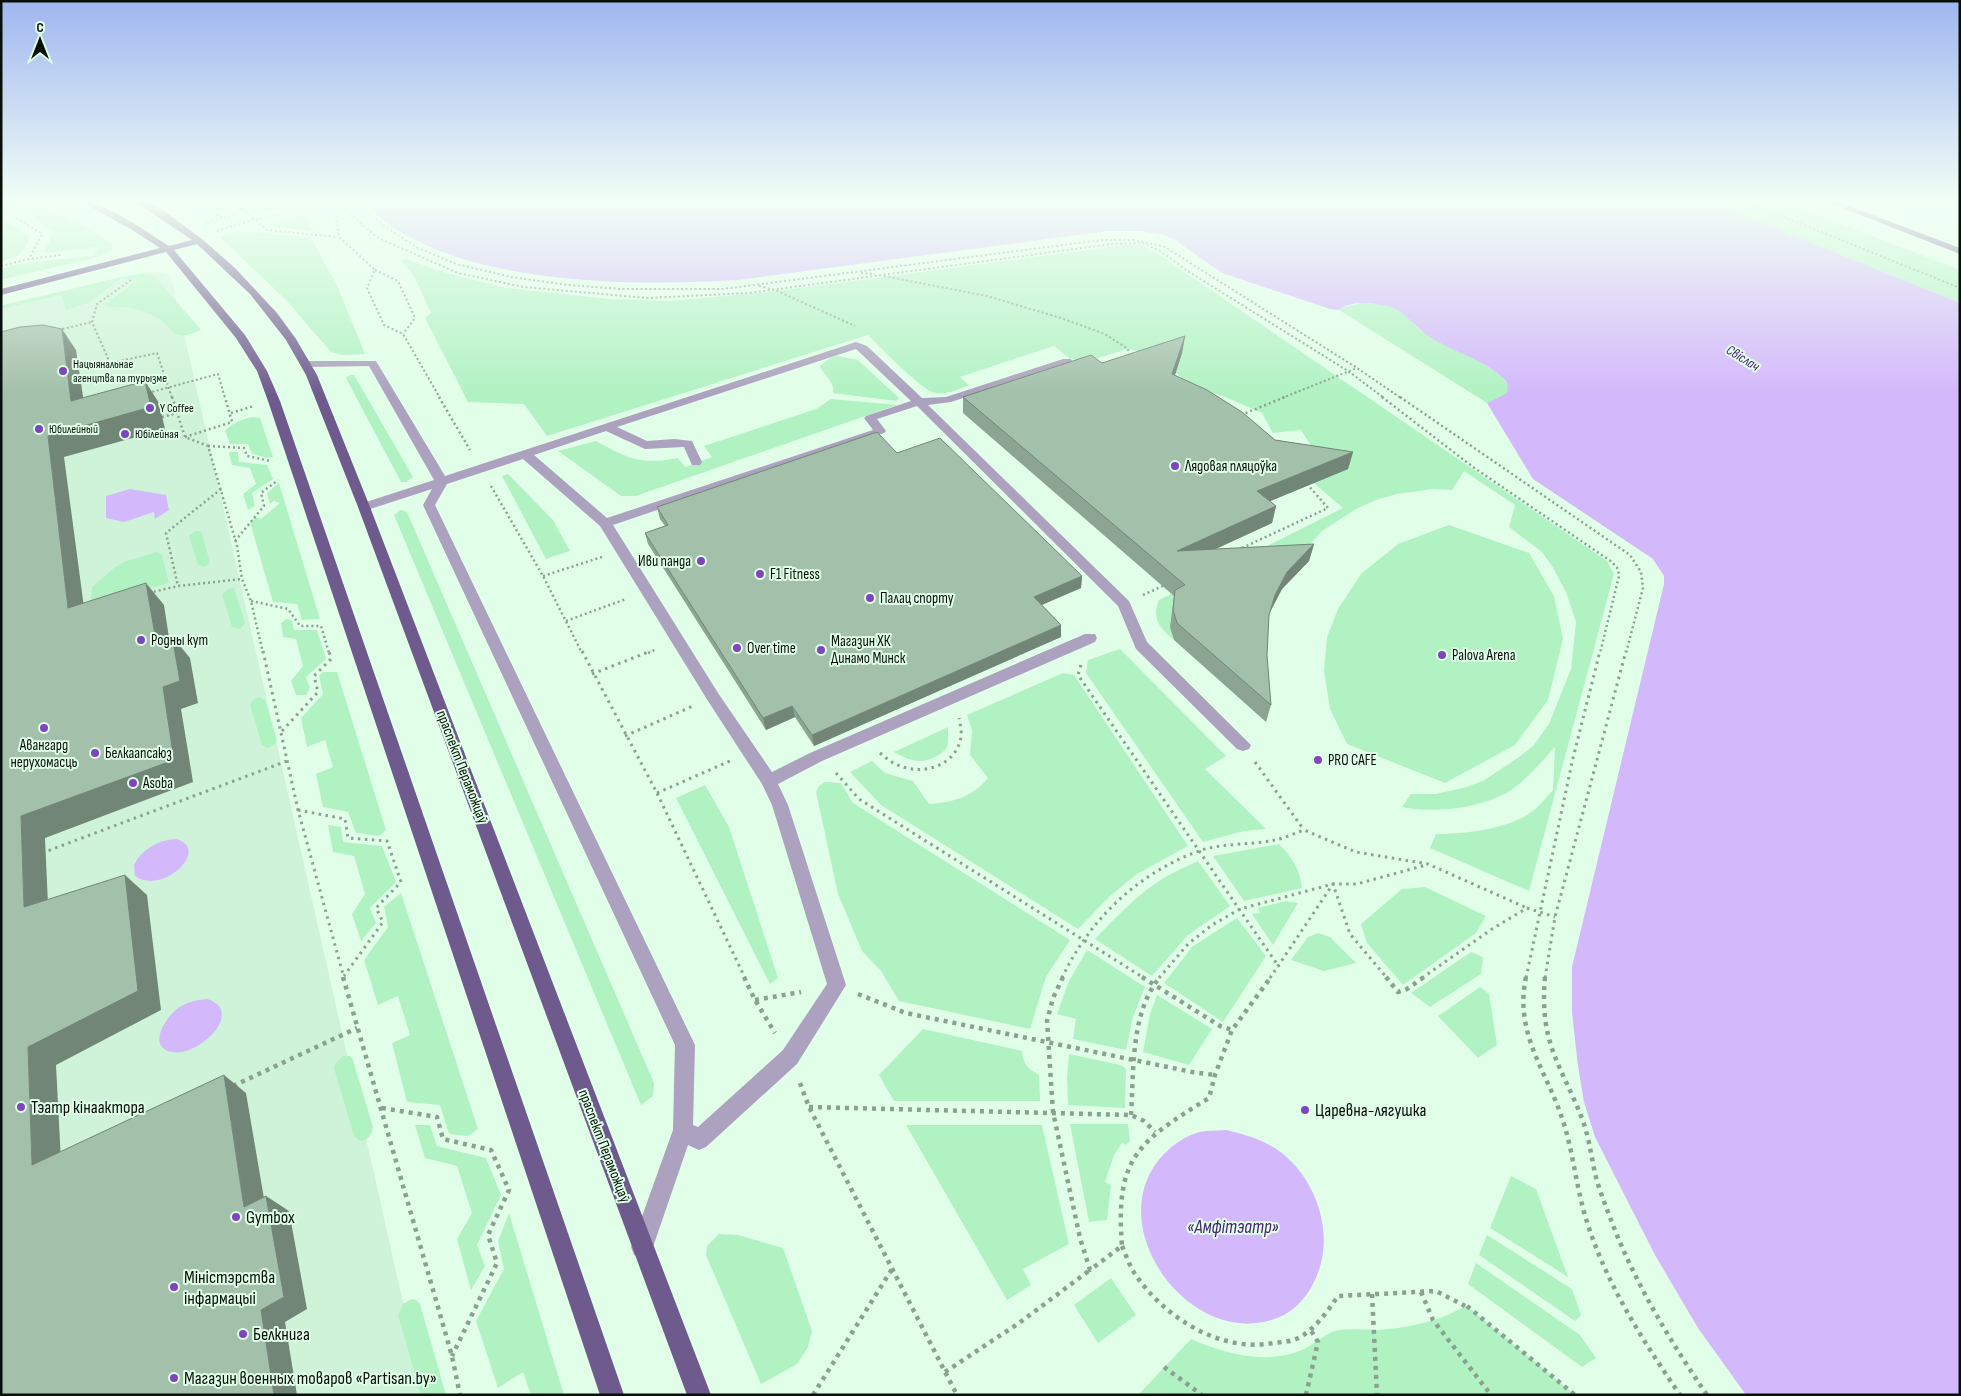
<svg xmlns="http://www.w3.org/2000/svg" width="1961" height="1396" viewBox="0 0 1961 1396" font-family="'Sofia Sans Condensed',sans-serif">
	<style>
		.built { fill: #cff3d8 }
		.green { fill: #b1f2c3 }
		.water { fill: #d3b8fb }
		.lines { fill: none; stroke-linecap: round; stroke-linejoin: round }
		.path-far3 { stroke: #8ba190; stroke-width: 2; stroke-dasharray: 2 2.5; stroke-linecap: butt }
		.path-far2 { stroke: #8ba190; stroke-width: 2.5; stroke-dasharray: 2 3; stroke-linecap: butt }
		.path-far1 { stroke: #8ba190; stroke-width: 3; stroke-dasharray: 2.5 4.5; stroke-linecap: butt }
		.path { stroke: #8ba190; stroke-width: 4.5; stroke-dasharray: 4 5; stroke-linecap: butt }
		.minor { fill: #aca1be; fill-rule: evenodd }
		.major { fill: #6f5a8d; fill-rule: evenodd }
		.wall { fill: #8ca592 }
		.shaded-wall { fill: #728677 }
		.building { fill: #a3c0aa; stroke: #728677 }
		.poi-dot { fill: #7f45bc; stroke: #e1ffe8; stroke-width: 2 }
		.labels { text-anchor: middle; dominant-baseline: central; stroke-width: 4; stroke-linejoin: round; paint-order: stroke }
		.far-poi-label { font-size: 12px; fill: #060f08; stroke: #e1ffe8; text-anchor: start }
		.far-water-label { font-size: 14px; font-style: italic; fill: #47226e; stroke: #e1ffe8 }
		.poi-label { font-size: 15px; fill: #060f08; stroke: #e1ffe8; text-anchor: start }
		.street-label { font-size: 15px; fill: #060f08; stroke: #e1ffe8 }
		.near-poi-label { font-size: 18px; fill: #060f08; stroke: #e1ffe8; text-anchor: start }
		.near-water-label { font-size: 19px; font-style: italic; fill: #47226e; stroke: #e1ffe8 }
	</style>
	<rect width="100%" height="100%" fill="#e1ffe8"/>
	<path class="built" d="M 147,272 L 165,273 L 171,276 L 424,1395 L 1,1395 L 1,305 Z"/>
	<g class="green">
		<path d="M 3,200 L 27,200 L 33,202 L 89,229 L 112,244 L 112,249 L 106,254 L 94,258 L 1,280 L 1,269 L 19,264 L 93,256 L 98,247 L 44,253 L 53,233 L 34,216 Z"/>
		<path d="M 201,200 L 240,200 L 239,204 L 220,212 Z"/>
		<path d="M 260,200 L 291,200 L 304,204 L 254,214 L 247,210 Z"/>
		<path d="M 1706,200 L 1779,200 L 1960,270 L 1960,303 Z"/>
		<path d="M 305,215 L 313,231 L 275,227 L 269,224 Z"/>
		<path d="M 1,216 L 30,237 C 22,254 20,257 1,261 Z"/>
		<path d="M 238,231 L 311,238 L 336,283 L 365,354 L 343,355 L 331,352 L 286,300 L 220,237 Z"/>
		<path d="M 1125,245 L 1141,245 L 1151,249 L 1607,561 L 1614,574 L 1529,891 L 1430,848 L 1436,834 C 1468,833 1503,830 1530,813 C 1539,808 1546,797 1553,790 L 1555,747 C 1542,761 1530,776 1514,788 C 1487,808 1434,814 1402,807 L 1411,794 L 1436,794 L 1463,788 L 1483,781 L 1519,757 L 1533,746 L 1549,724 L 1571,669 L 1576,622 L 1566,592 L 1552,566 L 1542,552 L 1509,527 L 1515,505 L 1464,471 L 1452,490 L 1433,489 L 1397,494 L 1376,500 L 1356,509 L 1322,531 L 1303,552 L 1174,640 C 1160,628 1151,619 1159,600 L 1343,508 L 1295,467 L 1315,452 L 1301,430 L 1273,433 L 1262,413 L 1225,397 L 1188,384 L 1157,355 L 1128,349 L 1085,362 L 1069,358 L 1054,346 L 960,377 L 969,385 C 957,390 944,396 932,392 C 919,387 880,347 868,335 L 547,436 L 524,404 L 468,402 L 425,318 L 431,313 L 415,278 L 401,260 L 406,259 L 450,274 L 507,288 L 610,299 L 669,301 L 770,292 Z"/>
		<path d="M 142,274 L 152,275 L 157,279 L 201,330 C 195,332 186,337 179,335 C 171,333 165,322 158,318 C 142,308 123,307 105,306 L 105,304 L 138,280 L 121,279 L 88,303 L 66,310 L 61,295 L 1,309 L 1,306 L 125,276 Z"/>
		<path d="M 1361,303 C 1373,303 1388,304 1399,310 C 1408,316 1415,327 1424,333 C 1441,345 1498,366 1506,382 C 1508,386 1508,389 1507,393 L 1487,403 L 1339,310 L 1341,308 Z"/>
		<path d="M 837,356 L 858,360 L 899,398 L 896,401 L 833,393 C 835,380 824,377 820,366 L 830,358 Z"/>
		<path d="M 350,375 L 354,375 L 413,477 L 406,482 L 401,482 L 346,378 Z"/>
		<path d="M 831,399 L 897,405 L 636,496 L 621,496 L 558,451 L 596,441 C 629,459 640,465 678,458 L 685,467 L 712,457 L 704,446 L 816,409 Z"/>
		<path d="M 252,417 L 260,418 L 273,457 L 267,458 L 252,454 L 248,444 L 230,444 L 225,431 C 233,422 241,420 252,417 Z"/>
		<path d="M 229,452 L 238,452 L 239,462 L 267,465 L 273,479 L 252,493 L 255,506 L 248,510 L 243,494 L 256,484 L 250,468 L 232,465 Z"/>
		<path d="M 508,474 L 553,520 L 570,551 L 546,559 L 502,476 Z"/>
		<path d="M 279,483 L 320,619 L 302,620 L 297,604 L 273,602 L 250,522 L 255,517 L 261,519 L 280,503 L 274,501 L 270,504 L 267,493 Z"/>
		<path d="M 401,510 L 407,512 L 654,1083 L 653,1096 L 641,1105 L 394,515 Z"/>
		<path d="M 1449,525 L 1529,553 L 1554,596 L 1563,639 L 1548,700 L 1515,745 L 1445,783 L 1347,744 L 1330,709 L 1324,671 L 1327,637 L 1338,609 L 1361,574 L 1398,544 Z"/>
		<path d="M 195,531 L 201,531 L 210,562 L 205,567 L 198,565 L 189,536 Z"/>
		<path d="M 157,552 L 162,555 L 169,583 L 90,606 L 92,587 L 114,568 L 124,562 Z"/>
		<path d="M 234,588 L 245,623 L 240,629 L 232,627 L 222,594 L 228,589 Z"/>
		<path d="M 286,619 L 292,620 L 294,630 L 317,630 L 326,659 L 306,677 L 310,688 L 306,695 L 296,695 L 291,681 L 303,666 L 296,639 L 283,637 L 281,623 Z"/>
		<path d="M 1120,649 L 1226,756 L 1205,769 L 1266,829 L 1244,831 L 1203,842 L 1086,673 L 1088,660 Z"/>
		<path d="M 323,672 L 337,672 L 386,830 L 379,836 L 356,833 L 348,812 L 323,807 L 316,774 L 333,767 L 325,740 L 307,747 L 301,718 L 323,694 L 319,676 Z"/>
		<path d="M 1063,673 L 1074,675 L 1188,846 L 1137,874 L 1109,897 L 1078,929 L 881,805 L 850,772 L 872,761 L 885,773 L 913,781 L 929,804 C 952,803 974,796 988,778 L 970,755 L 972,730 L 967,715 Z"/>
		<path d="M 259,697 L 265,700 L 277,740 L 274,745 L 267,748 L 262,745 L 250,705 L 253,700 Z"/>
		<path d="M 948,727 C 948,732 949,741 947,747 C 945,751 939,755 935,757 C 920,765 908,760 894,752 Z"/>
		<path d="M 825,782 L 841,783 L 853,803 L 1070,940 L 1046,977 L 1030,1029 L 899,1001 L 881,971 L 862,951 L 838,894 L 816,792 L 819,786 Z"/>
		<path d="M 705,785 L 729,827 L 778,978 L 770,984 L 676,798 Z"/>
		<path d="M 328,825 L 341,827 L 343,842 L 382,846 L 396,882 L 370,908 L 376,923 L 361,941 L 352,914 L 365,894 L 354,856 L 333,852 Z"/>
		<path d="M 1279,844 C 1292,857 1300,869 1302,888 L 1244,901 L 1213,856 Z"/>
		<path d="M 1198,861 L 1230,906 L 1188,935 L 1152,976 L 1095,939 C 1115,918 1135,897 1159,881 C 1171,873 1186,867 1198,861 Z"/>
		<path d="M 1425,887 L 1486,916 L 1476,933 L 1403,985 L 1367,943 L 1361,924 L 1402,889 Z"/>
		<path d="M 401,893 L 478,1129 L 468,1136 L 449,1134 L 440,1105 L 407,1102 L 392,1043 L 410,1035 L 398,996 L 378,1005 L 364,960 L 388,927 L 384,907 Z"/>
		<path d="M 1286,901 L 1298,903 L 1273,945 L 1252,914 L 1260,913 L 1258,908 Z"/>
		<path d="M 1237,918 L 1266,956 L 1223,1022 L 1164,983 L 1193,946 Z"/>
		<path d="M 1318,933 L 1330,937 L 1356,963 L 1324,971 L 1291,960 L 1308,937 Z"/>
		<path d="M 1087,950 L 1145,987 L 1133,1017 L 1126,1050 L 1073,1039 L 1076,1019 L 1057,1014 L 1069,981 Z"/>
		<path d="M 1471,952 L 1483,957 L 1481,974 L 1430,1007 L 1411,993 Z"/>
		<path d="M 1480,987 L 1489,994 L 1497,1045 L 1478,1058 L 1438,1016 Z"/>
		<path d="M 1157,995 L 1212,1029 L 1189,1065 L 1143,1052 L 1150,1014 Z"/>
		<path d="M 923,1029 L 1022,1051 C 1023,1064 1028,1069 1039,1075 L 1040,1101 L 894,1101 L 879,1075 Z"/>
		<path d="M 1069,1054 L 1121,1065 L 1126,1069 L 1125,1108 L 1068,1105 L 1067,1077 Z"/>
		<path d="M 343,1056 L 350,1056 L 353,1060 L 373,1127 C 372,1135 368,1140 360,1141 L 354,1136 L 334,1068 L 335,1064 Z"/>
		<path d="M 1070,1124 L 1128,1124 L 1130,1141 L 1126,1145 L 1122,1143 L 1114,1155 L 1105,1182 L 1111,1185 L 1107,1220 L 1089,1222 Z"/>
		<path d="M 415,1125 L 430,1125 L 437,1146 L 486,1158 L 501,1195 L 477,1245 L 485,1266 L 471,1290 L 457,1239 L 472,1213 L 457,1166 L 425,1158 Z"/>
		<path d="M 906,1125 L 1042,1125 L 1069,1244 L 1023,1269 L 1031,1285 L 1007,1300 Z"/>
		<path d="M 1511,1176 L 1536,1189 L 1568,1277 L 1490,1228 Z"/>
		<path d="M 509,1213 L 564,1395 L 531,1395 L 523,1372 L 498,1388 L 476,1321 L 504,1269 L 498,1241 Z"/>
		<path d="M 719,1234 L 738,1235 L 783,1248 L 812,1331 L 808,1347 L 797,1364 L 761,1384 L 706,1255 L 707,1246 Z"/>
		<path d="M 1487,1235 L 1572,1289 L 1581,1315 L 1575,1321 L 1479,1255 Z"/>
		<path d="M 1476,1263 L 1580,1335 L 1596,1358 L 1582,1367 L 1468,1284 Z"/>
		<path d="M 1111,1278 L 1136,1315 L 1098,1343 L 1074,1305 Z"/>
		<path d="M 412,1299 L 416,1300 L 420,1304 L 446,1395 L 421,1395 L 398,1315 L 403,1304 Z"/>
		<path d="M 1465,1306 L 1467,1306 L 1575,1395 L 1138,1395 L 1191,1339 C 1225,1354 1266,1365 1302,1350 C 1311,1346 1330,1331 1335,1331 C 1348,1328 1363,1330 1377,1330 C 1406,1328 1439,1322 1465,1306 Z"/>
	</g>
	<g class="water">
		<path d="M 364,200 L 1706,200 L 1960,303 L 1960,1395 L 1746,1395 L 1698,1328 L 1655,1255 L 1595,1137 L 1584,1102 L 1578,1066 L 1572,1013 L 1572,967 L 1664,584 L 1664,576 L 1653,559 L 1533,479 L 1487,403 L 1507,393 C 1508,387 1508,383 1504,379 C 1487,361 1451,351 1430,337 C 1418,330 1404,312 1394,308 C 1379,303 1352,299 1339,310 L 1330,309 L 1222,273 L 1175,240 L 1164,235 L 1140,231 L 1108,231 L 738,280 C 637,286 493,285 404,234 C 389,225 373,214 364,200 Z"/>
		<path d="M 130,489 L 166,495 L 169,510 L 155,519 L 154,512 L 124,522 L 106,518 L 106,496 Z"/>
		<path d="M 176,839 C 212,849 162,896 135,876 L 134,865 C 142,849 158,840 176,839 Z"/>
		<path d="M 207,999 C 246,1011 199,1057 172,1052 C 146,1047 166,1017 178,1008 C 187,1002 196,1000 207,999 Z"/>
		<path d="M 1226,1130 C 1246,1135 1265,1140 1282,1153 C 1319,1183 1336,1239 1314,1282 C 1308,1295 1297,1308 1284,1315 C 1195,1359 1094,1224 1165,1153 C 1174,1144 1187,1135 1200,1132 C 1208,1130 1218,1131 1226,1130 Z"/>
	</g>
	<g class="lines">
		<g class="path-far3">
			<path d="M 188,200 L 222,218 L 235,214 L 255,200"/>
			<path d="M 243,200 L 242,209 L 267,230 L 338,237"/>
			<path d="M 300,200 L 314,203 L 337,203 L 378,238 L 458,273 L 523,287 L 647,298 L 749,293 L 1112,244 L 1142,243 L 1159,250 L 1186,270 L 1348,371 L 1384,398"/>
			<path d="M 351,200 L 393,232 L 418,248 L 456,264 L 511,277 L 568,285 L 621,289 L 723,289 L 1102,240 L 1134,240 L 1165,247 L 1357,368 L 1401,398"/>
			<path d="M 1742,200 L 1960,288"/>
			<path d="M 1788,200 L 1809,208"/>
			<path d="M 1925,200 L 1960,212"/>
			<path d="M 334,202 L 339,237 L 375,270 L 367,288 L 384,325 L 403,334 L 440,398"/>
			<path d="M 1,208 L 42,234 L 29,259"/>
			<path d="M 207,222 L 222,218"/>
			<path d="M 217,231 L 253,220 L 325,204"/>
			<path d="M 1,266 L 29,259 L 61,255"/>
			<path d="M 375,270 L 398,281 L 415,318 L 403,334"/>
			<path d="M 861,273 L 875,274"/>
			<path d="M 884,276 L 987,296 L 1061,318 L 1105,334 L 1128,349 L 1129,358"/>
			<path d="M 131,280 L 97,304 L 92,322 L 110,363 L 157,353 L 172,398"/>
			<path d="M 759,286 L 775,290 L 855,326"/>
			<path d="M 58,330 L 92,322"/>
			<path d="M 148,393 L 218,374 L 225,398"/>
			<path d="M 1282,398 L 1357,368"/>
		</g>
		<g class="path-far2">
			<path d="M 172,397 L 185,437 L 208,446 L 237,546 L 242,579 L 251,601 L 263,653"/>
			<path d="M 439,397 L 470,450"/>
			<path d="M 1382,397 L 1473,467 L 1612,562 L 1618,569 L 1619,576 L 1600,653"/>
			<path d="M 1400,397 L 1630,555 L 1641,572 L 1643,588 L 1626,653"/>
			<path d="M 231,413 L 254,406"/>
			<path d="M 1241,415 L 1285,397"/>
			<path d="M 162,417 L 177,413"/>
			<path d="M 185,437 L 232,422 L 225,397"/>
			<path d="M 208,446 L 244,448 L 247,456 L 271,461"/>
			<path d="M 491,486 L 543,576 L 582,653"/>
			<path d="M 221,489 L 166,533 L 178,586 L 242,579"/>
			<path d="M 235,541 L 264,506 L 261,493 L 278,480"/>
			<path d="M 1242,548 L 1328,508 L 1308,485"/>
			<path d="M 543,576 L 602,557"/>
			<path d="M 149,593 L 178,586"/>
			<path d="M 1143,595 L 1167,584"/>
			<path d="M 251,601 L 288,609 L 300,626 L 321,626 L 329,653"/>
			<path d="M 566,621 L 626,599"/>
			<path d="M 648,653 L 657,649"/>
		</g>
		<g class="path-far1">
			<path d="M 263,651 L 298,810 L 344,978"/>
			<path d="M 582,651 L 657,793 L 745,978"/>
			<path d="M 1081,665 L 1078,675 L 1279,967"/>
			<path d="M 592,674 L 651,651"/>
			<path d="M 282,731 L 318,692 L 314,676 L 331,659 L 329,651"/>
			<path d="M 625,736 L 693,706"/>
			<path d="M 880,753 C 888,760 896,766 907,768 C 930,774 957,762 961,737 C 962,731 960,724 959,718"/>
			<path d="M 1255,762 L 1304,830"/>
			<path d="M 836,773 L 859,799 L 1144,978"/>
			<path d="M 657,793 L 730,761"/>
			<path d="M 298,810 L 345,819 L 348,838 L 387,841 L 401,882 L 376,908 L 383,922 L 344,976"/>
			<path d="M 42,853 L 287,761"/>
			<path d="M 1527,908 L 1555,917"/>
			<path d="M 1062,978 C 1089,920 1138,873 1199,851 C 1220,843 1252,845 1275,840 C 1285,838 1295,833 1304,830 L 1356,852 L 1428,864 L 1527,908"/>
			<path d="M 1159,978 L 1188,944 L 1212,925 L 1240,909 L 1333,884 L 1357,884 L 1426,865"/>
			<path d="M 1270,978 L 1333,884 L 1350,934 L 1387,978"/>
			<path d="M 1422,978 L 1492,929 L 1527,908"/>
			<path d="M 1526,978 L 1573,758 L 1600,651"/>
			<path d="M 1545,978 L 1555,917 L 1626,651"/>
		</g>
		<g class="path">
			<path d="M 343,977 L 452,1356 L 460,1395"/>
			<path d="M 744,977 L 755,1000 L 775,1033"/>
			<path d="M 1063,977 L 1053,998 L 1047,1021 L 1053,1112 L 1080,1238 L 1090,1270 L 1122,1246 C 1115,1157 1138,1142 1209,1098 L 1215,1075 L 1232,1030 L 1271,977"/>
			<path d="M 1142,977 L 1220,1026 L 1232,1030"/>
			<path d="M 1386,977 L 1398,992 L 1407,989 L 1424,977"/>
			<path d="M 1526,977 C 1514,1033 1546,1070 1562,1118 C 1574,1153 1576,1190 1588,1225 C 1608,1287 1644,1342 1680,1395"/>
			<path d="M 1545,977 C 1539,1044 1561,1064 1583,1121 C 1589,1138 1591,1155 1595,1173 C 1598,1186 1603,1199 1608,1212 C 1632,1278 1668,1338 1707,1395"/>
			<path d="M 858,994 L 906,1013 L 1192,1072 L 1215,1075"/>
			<path d="M 755,1000 L 801,992"/>
			<path d="M 800,1083 L 809,1107 L 957,1395"/>
			<path d="M 233,1086 L 357,1028"/>
			<path d="M 809,1107 L 1131,1115 L 1144,1121 L 1155,1132"/>
			<path d="M 382,1108 L 437,1117 L 443,1139 L 491,1150 L 509,1190 L 488,1235 L 497,1263 L 452,1356"/>
			<path d="M 1131,1115 C 1134,1071 1130,1013 1160,977"/>
			<path d="M 1122,1246 C 1126,1255 1129,1265 1135,1274 C 1164,1317 1220,1353 1273,1343 C 1281,1342 1289,1342 1296,1339 C 1314,1331 1327,1312 1338,1296 L 1436,1291 L 1465,1306"/>
			<path d="M 1421,1292 L 1433,1320 L 1491,1395"/>
			<path d="M 1372,1294 L 1377,1395"/>
			<path d="M 1467,1306 L 1575,1395"/>
			<path d="M 1164,1367 L 1202,1395"/>
			<path d="M 945,1372 L 1019,1323 L 1090,1270"/>
			<path d="M 813,1395 L 892,1269"/>
			<path d="M 1306,1395 L 1318,1342 L 1310,1329"/>
		</g>
		<path class="minor" d="M 856,342 L 867,346 L 922,398 L 946,397 L 1063,359 L 1071,359 L 1072,361 L 1071,363 L 951,402 L 928,405 L 1129,601 L 1147,642 L 1251,745 L 1249,749 L 1243,751 L 1237,749 L 1136,649 L 1118,606 L 917,406 L 877,419 L 886,431 L 884,433 L 613,525 L 718,693 L 772,772 L 810,753 L 1085,634 L 1095,634 L 1097,638 L 1095,642 L 822,761 L 778,784 L 788,805 L 846,985 L 797,1064 L 706,1147 L 699,1150 L 688,1145 L 653,1247 L 650,1255 L 642,1258 L 634,1255 L 631,1247 L 673,1130 L 675,1045 L 423,505 L 432,489 L 364,511 L 358,507 L 360,504 L 434,480 L 369,366 L 306,367 L 301,364 L 306,361 L 376,361 L 445,476 ZM 856,349 L 911,401 L 866,416 L 864,418 L 873,430 L 607,518 L 534,455 L 606,431 L 645,449 L 684,447 L 692,465 L 700,465 L 702,462 L 692,441 L 674,439 L 647,441 L 617,427 ZM 523,459 L 600,526 L 708,701 L 762,784 L 772,805 L 827,984 L 783,1050 L 698,1127 L 693,1125 L 695,1045 L 435,505 L 447,484 Z"/>
		<g class="major">
			<path d="M 77,200 C 99,198 149,233 169,246 L 192,240 L 133,200 L 143,200 L 164,211 L 202,239 L 235,268 L 277,313 L 296,339 L 317,375 L 370,507 L 711,1395 L 687,1395 L 358,507 L 306,375 L 286,340 L 250,294 L 197,244 L 174,250 L 245,335 L 267,371 L 280,401 L 624,1395 L 600,1395 L 268,401 L 257,371 L 236,338 L 166,252 L 1,295 L 1,289 L 160,248 L 129,228 Z"/>
			<path d="M 1822,200 L 1833,200 L 1960,248 L 1960,254 Z"/>
		</g>
	</g>
	<g class="wall">
		<path d="M 1951,200 L 1960,200 L 1960,203 Z"/>
		<path d="M 1185,336 L 1182,353 L 1175,375 L 1275,440 L 1353,452 L 1348,469 L 1270,501 L 1276,506 L 1272,523 L 1216,549 L 1314,544 L 1309,561 L 1282,589 L 1270,612 L 1269,615 L 1267,655 L 1271,705 L 1266,722 L 1174,640 L 1170,627 L 1174,596 L 963,413 L 963,397 L 1102,363 Z"/>
		<path d="M 897,453 L 1082,576 L 1081,588 L 1042,605 L 1061,625 L 1061,637 L 814,746 L 795,717 L 766,730 L 648,544 L 645,533 L 665,526 L 660,519 L 657,507 Z"/>
	</g>
	<g class="shaded-wall">
		<path d="M 62,329 L 76,350 L 87,423 L 71,401 Z"/>
		<path d="M 1185,336 L 1182,353 L 1170,390 L 1172,374 Z"/>
		<path d="M 145,381 L 159,403 L 165,429 L 64,457 L 87,630 L 68,608 L 48,436 Z"/>
		<path d="M 1353,452 L 1348,469 L 1254,508 L 1257,491 Z"/>
		<path d="M 1276,506 L 1272,523 L 1174,568 L 1177,551 Z"/>
		<path d="M 1314,544 L 1309,561 L 1282,589 L 1270,612 L 1275,595 L 1287,572 Z"/>
		<path d="M 1082,576 L 1081,588 L 1034,608 L 1034,597 Z"/>
		<path d="M 146,583 L 164,605 L 173,664 L 156,641 Z"/>
		<path d="M 1061,625 L 1061,637 L 814,746 L 812,735 Z"/>
		<path d="M 172,636 L 190,658 L 198,703 L 181,709 L 193,782 L 45,838 L 49,927 L 24,907 L 21,816 L 163,687 Z"/>
		<path d="M 792,706 L 795,717 L 766,730 L 763,718 Z"/>
		<path d="M 125,875 L 147,895 L 161,1010 L 56,1065 L 62,1181 L 32,1165 L 28,1047 Z"/>
		<path d="M 224,1075 L 246,1093 L 268,1222 L 244,1207 Z"/>
		<path d="M 266,1196 L 289,1211 L 307,1309 L 285,1322 L 297,1395 L 274,1395 L 261,1310 Z"/>
	</g>
	<g class="building">
		<path d="M 43,325 L 62,329 L 71,401 L 145,381 L 151,407 L 48,436 L 68,608 L 146,583 L 156,641 L 172,636 L 180,681 L 163,687 L 174,760 L 21,816 L 24,907 L 125,875 L 138,991 L 28,1047 L 32,1165 L 224,1075 L 244,1207 L 266,1196 L 284,1297 L 261,1310 L 274,1395 L 1,1395 L 1,332 L 20,327 Z"/>
		<path d="M 1185,336 L 1172,374 L 1207,390 L 1242,412 L 1275,440 L 1353,452 L 1257,491 L 1276,506 L 1177,551 L 1314,544 L 1287,572 L 1275,595 L 1269,615 L 1267,655 L 1271,705 L 1177,623 L 1173,610 L 1175,590 L 1185,585 L 963,397 L 1091,355 L 1102,363 Z"/>
		<path d="M 877,432 L 897,453 L 940,438 L 1082,576 L 1034,597 L 1061,625 L 812,735 L 792,706 L 763,718 L 645,533 L 668,525 L 657,507 Z"/>
	</g>
	<linearGradient id="sky" x2="0" y2="1"><stop stop-color="#9fb6f0"/><stop offset="0.51" stop-color="#f2fff5"/><stop offset="1" stop-color="#f2fff5" stop-opacity="0"/></linearGradient>
	<rect width="1961" height="395" fill="url(#sky)"/>
	<g class="poi-dot">
		<circle cx="63" cy="371" r="5"/>
		<circle cx="150" cy="408" r="5"/>
		<circle cx="39" cy="429" r="5"/>
		<circle cx="125" cy="434" r="5"/>
		<circle cx="1175" cy="466" r="5"/>
		<circle cx="701" cy="561" r="5"/>
		<circle cx="760" cy="574" r="5"/>
		<circle cx="870" cy="598" r="5"/>
		<circle cx="141" cy="640" r="5"/>
		<circle cx="737" cy="648" r="5"/>
		<circle cx="821" cy="650" r="5"/>
		<circle cx="1442" cy="655" r="5"/>
		<circle cx="44" cy="728" r="5"/>
		<circle cx="95" cy="753" r="5"/>
		<circle cx="1318" cy="760" r="5"/>
		<circle cx="133" cy="783" r="5"/>
		<circle cx="21" cy="1107" r="5"/>
		<circle cx="1305" cy="1110" r="5"/>
		<circle cx="236" cy="1217" r="5"/>
		<circle cx="174" cy="1287" r="5"/>
		<circle cx="243" cy="1334" r="5"/>
		<circle cx="174" cy="1378" r="5"/>
	</g>
	<g class="labels">
		<g class="far-poi-label">
			<text x="73" y="364">Нацыянальнае<tspan x="73" dy="14">агенцтва па турызме</tspan></text>
			<text x="160" y="408">Y Coffee</text>
			<text x="49" y="429">Юбилейный</text>
			<text x="135" y="434">Юбілейная</text>
		</g>
		<g class="far-water-label">
			<text transform="translate(1743 358) rotate(32)">Свіслач</text>
		</g>
		<g class="poi-label">
			<text x="1185" y="466">Лядовая пляцоўка</text>
			<text x="691" y="561" text-anchor="end">Иви панда</text>
			<text x="770" y="574">F1 Fitness</text>
			<text x="880" y="598">Палац спорту</text>
			<text x="151" y="640">Родны кут</text>
			<text x="831" y="641">Магазин ХК<tspan x="831" dy="17">Динамо Минск</tspan></text>
			<text x="747" y="648">Over time</text>
			<text x="1452" y="655">Palova Arena</text>
			<text x="44" y="745" text-anchor="middle">Авангард<tspan x="44" dy="17">нерухомасць</tspan></text>
			<text x="105" y="753">Белкаапсаюз</text>
			<text x="1328" y="760">PRO CAFE</text>
			<text x="143" y="783">Asoba</text>
		</g>
		<g class="street-label">
			<text transform="translate(462 767) rotate(69)">праспект Пераможцаў</text>
			<text transform="translate(604 1146) rotate(69)">праспект Пераможцаў</text>
		</g>
		<g class="near-poi-label">
			<text x="31" y="1107">Тэатр кінаактора</text>
			<text x="1315" y="1110">Царевна-лягушка</text>
			<text x="246" y="1217">Gymbox</text>
			<text x="184" y="1277">Міністэрства<tspan x="184" dy="21">інфармацыі</tspan></text>
			<text x="253" y="1334">Белкнига</text>
			<text x="184" y="1378">Магазин военных товаров «Partisan.by»</text>
		</g>
		<g class="near-water-label">
			<text x="1233" y="1227">«Амфітэатр»</text>
		</g>
	</g>
	<rect width="1961" height="1396" fill="none" stroke="#060f08" stroke-width="5"/>
	<g transform="translate(40 40)" stroke="#e1ffe8" stroke-width="4" paint-order="stroke">
	<path d="M0-4L9 19L0 12L-9 19Z" fill="#060f08"/>
	<text y="-8" font-size="14" font-weight="bold" text-anchor="middle" fill="#060f08">С</text>
	</g>
</svg>
